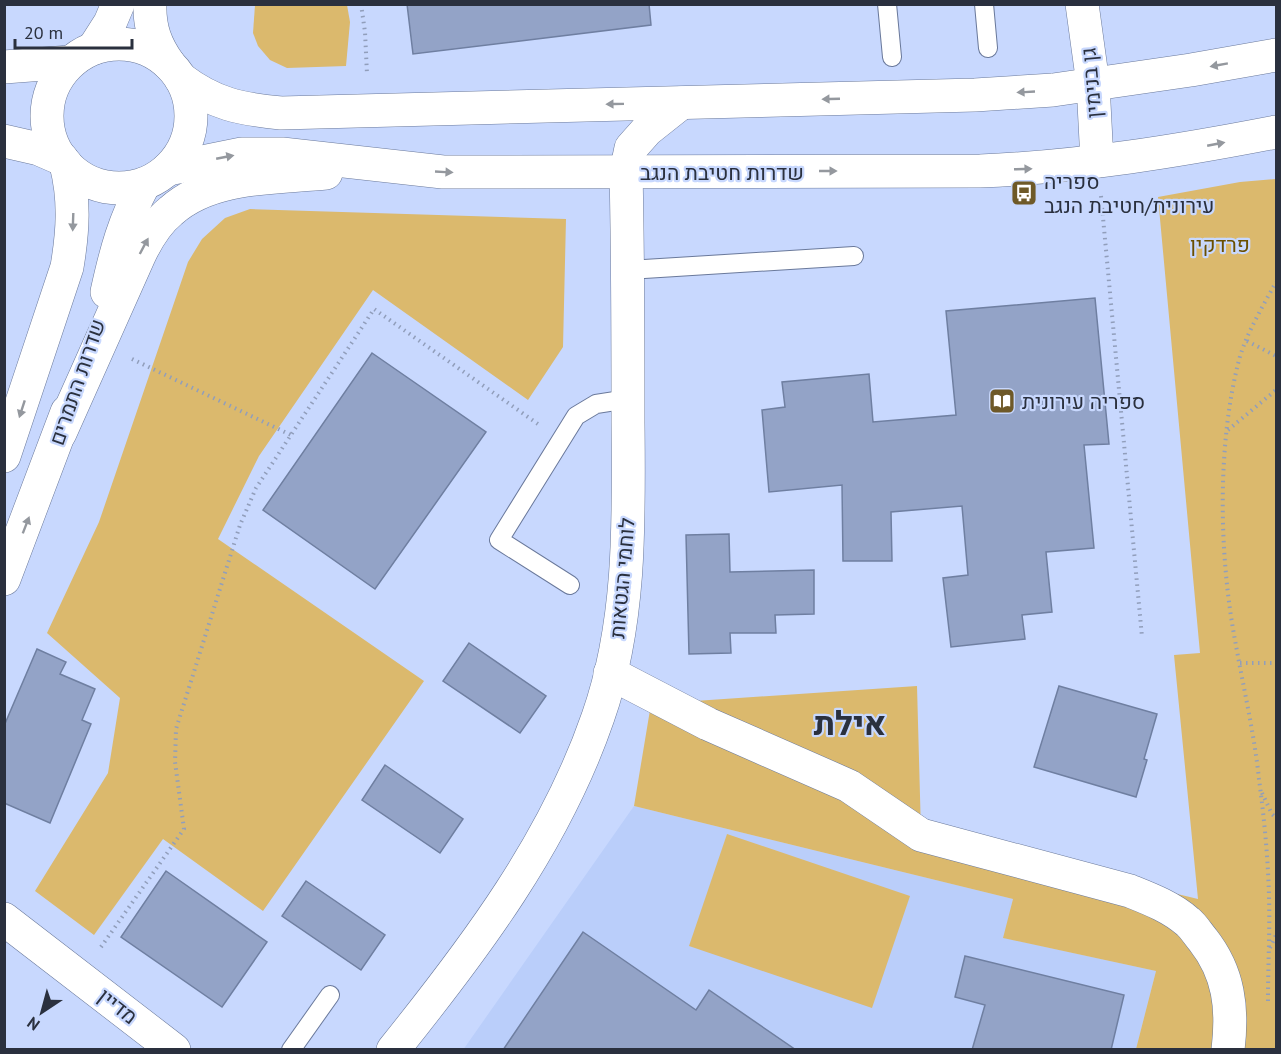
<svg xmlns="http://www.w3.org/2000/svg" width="1281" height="1054" viewBox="0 0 1281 1054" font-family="'PT Sans',Heebo,sans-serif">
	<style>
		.built { fill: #bacefa }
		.green { fill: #dbb96d }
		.building { fill: #93a3c7; stroke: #6f7fa1; stroke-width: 1.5 }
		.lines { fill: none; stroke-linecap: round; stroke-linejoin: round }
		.lane-casing { stroke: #6a799b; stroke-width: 20 }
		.street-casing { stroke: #6a799b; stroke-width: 34 }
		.secondary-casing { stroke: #6a799b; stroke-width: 34 }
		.path { stroke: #919ebb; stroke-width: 4; stroke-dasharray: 1.5 4.5; stroke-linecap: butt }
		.lane { stroke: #fff; stroke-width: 18 }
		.street { stroke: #fff; stroke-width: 33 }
		.secondary { stroke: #fff; stroke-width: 33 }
		.oneway { fill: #94989e }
		.labels { text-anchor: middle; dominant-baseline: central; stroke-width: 4.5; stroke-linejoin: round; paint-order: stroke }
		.street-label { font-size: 21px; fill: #2a303e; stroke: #c8d8fe }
		.poi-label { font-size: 21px; fill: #2a303e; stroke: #c8d8fe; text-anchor: start }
		.park-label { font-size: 21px; fill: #6a4f00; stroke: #c8d8fe }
		.town-label { font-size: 33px; font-weight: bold; fill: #2a303e; stroke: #c8d8fe }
	</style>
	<rect width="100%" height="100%" fill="#c8d8fe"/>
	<path class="built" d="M 634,806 L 1013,899 L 1004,938 L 1156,971 L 1136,1049 L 463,1050 Z"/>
	<g class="green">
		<path d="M 255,5 L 347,5 L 350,22 L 346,66 L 287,68 L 270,60 L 258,46 L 253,33 Z"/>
		<path d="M 1276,179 L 1276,1049 L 1136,1049 L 1156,971 L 1003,938 L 1013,899 L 634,806 L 651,704 L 917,686 L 921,832 L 1198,899 L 1174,655 L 1200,653 L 1158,197 L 1240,182 Z"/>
		<path d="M 250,209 L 566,219 L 563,347 L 528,400 L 373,290 L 259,456 L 218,539 L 424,681 L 263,911 L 163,839 L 94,935 L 35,891 L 108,773 L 120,698 L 47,633 L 99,522 L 188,262 L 202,239 L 225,218 Z"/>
		<path d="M 727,834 L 910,896 L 872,1008 L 689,946 Z"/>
	</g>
	<g class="building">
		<path d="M 407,4 L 649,4 L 651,25 L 413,54 Z"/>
		<path d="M 1095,298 L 1109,444 L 1084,445 L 1094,548 L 1046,552 L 1052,612 L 1022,615 L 1025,639 L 951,647 L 943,578 L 968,575 L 962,506 L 891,512 L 892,561 L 843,561 L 842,485 L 769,492 L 762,410 L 785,407 L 782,382 L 869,374 L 873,422 L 956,415 L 946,311 Z"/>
		<path d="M 372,353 L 486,432 L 375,589 L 263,510 Z"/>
		<path d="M 729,534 L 730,572 L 814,570 L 814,614 L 775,615 L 776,633 L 730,633 L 731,653 L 689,654 L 686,535 Z"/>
		<path d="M 469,643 L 546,696 L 520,733 L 443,681 Z"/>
		<path d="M 37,649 L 66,662 L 60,674 L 95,689 L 82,720 L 91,724 L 50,823 L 4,803 L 4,726 Z"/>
		<path d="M 1059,686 L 1157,714 L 1144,759 L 1147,760 L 1136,797 L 1034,767 Z"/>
		<path d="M 385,765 L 463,819 L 440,853 L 362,800 Z"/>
		<path d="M 166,871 L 267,942 L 222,1007 L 121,937 Z"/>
		<path d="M 306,881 L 385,935 L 361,970 L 282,916 Z"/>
		<path d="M 583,932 L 696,1010 L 709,990 L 796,1050 L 503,1050 Z"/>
		<path d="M 965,956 L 1124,995 L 1111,1050 L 972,1050 L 985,1005 L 955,997 Z"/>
	</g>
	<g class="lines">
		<defs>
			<g id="lane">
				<path d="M 887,4 L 892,57"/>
				<path d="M 984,4 L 988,48"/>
				<path d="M 628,270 L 854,256"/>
				<path d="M 570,585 L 499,540 L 576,416 L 596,404 L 628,399"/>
				<path d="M 291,1050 L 330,995"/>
			</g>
			<g id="street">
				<path d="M 1082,4 L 1093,84 L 1097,161"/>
				<path d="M 610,673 L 708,724 L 849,786 L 921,835 L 1130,891 C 1150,899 1171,907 1188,922 C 1193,926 1198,934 1203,940 C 1229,973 1233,1008 1228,1050"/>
				<path d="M 4,919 L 174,1050"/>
				<path d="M 393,1050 C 475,948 555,842 598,717 C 631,623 629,521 628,423 C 628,339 628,255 626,172 L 631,148 L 647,130 L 681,103"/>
			</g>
			<g id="secondary">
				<path d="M 150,4 C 149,28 156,46 169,64"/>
				<circle cx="119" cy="116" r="72"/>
				<path d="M 94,48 L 110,23 L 118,4"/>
				<path d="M 4,67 L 70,62"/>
				<path d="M 181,79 C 214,104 240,109 281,113 L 975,95 L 1053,90 L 1191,70 L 1276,55"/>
				<path d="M 4,141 L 39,149 L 62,159"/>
				<path d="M 168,169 L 242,154 L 282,154 L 443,172 L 980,171 C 1080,167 1178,151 1276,132"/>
				<path d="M 107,292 C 116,251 124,221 144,184"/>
				<path d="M 60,433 L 139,256 C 147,239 156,223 171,211 C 211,175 275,178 326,173"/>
				<path d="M 4,456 L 67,267 C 73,231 75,200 66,164"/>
				<path d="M 4,579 L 67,412"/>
			</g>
		</defs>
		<use href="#lane" class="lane-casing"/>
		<use href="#street" class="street-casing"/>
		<use href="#secondary" class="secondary-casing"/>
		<g class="path">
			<path d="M 361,4 L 365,32 L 367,74"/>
			<path d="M 1101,196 L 1142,637"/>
			<path d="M 1247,341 L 1276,356"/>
			<path d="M 132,359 L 291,435"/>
			<path d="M 1228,430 L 1276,390"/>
			<path d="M 1240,663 L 1276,663"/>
			<path d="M 1262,793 L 1272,814 L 1276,818"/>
			<path d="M 101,947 L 184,829 L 175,762 L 176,729 L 240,525 L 256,488 L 374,309 L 538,424"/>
			<path d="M 1270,948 L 1276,935"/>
			<path d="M 1268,1001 C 1268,966 1270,931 1269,896 C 1268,857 1264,817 1259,779 C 1254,732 1243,686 1235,640 C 1219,555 1217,444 1239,360 C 1246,334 1263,306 1276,282"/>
		</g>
		<use href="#lane" class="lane"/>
		<use href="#street" class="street"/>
		<use href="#secondary" class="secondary"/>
	</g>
	<defs><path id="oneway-solid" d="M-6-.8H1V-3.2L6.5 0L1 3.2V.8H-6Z" transform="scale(1.5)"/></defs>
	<g class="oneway">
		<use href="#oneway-solid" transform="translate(1219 65) rotate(170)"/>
		<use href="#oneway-solid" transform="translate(1026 92) rotate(177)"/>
		<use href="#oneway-solid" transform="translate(831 99) rotate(178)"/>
		<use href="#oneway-solid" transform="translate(615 104) rotate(179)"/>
		<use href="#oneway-solid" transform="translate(1216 144) rotate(-11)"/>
		<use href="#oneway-solid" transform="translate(225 157) rotate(-11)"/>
		<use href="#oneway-solid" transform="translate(1023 169) rotate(-2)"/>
		<use href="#oneway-solid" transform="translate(828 171)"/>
		<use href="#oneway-solid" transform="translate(444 172) rotate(3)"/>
		<use href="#oneway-solid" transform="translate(73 222) rotate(92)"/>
		<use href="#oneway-solid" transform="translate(144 246) rotate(-62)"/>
		<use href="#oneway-solid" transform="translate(22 409) rotate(108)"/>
		<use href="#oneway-solid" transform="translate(26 525) rotate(-69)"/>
	</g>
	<defs>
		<symbol id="bus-square" viewBox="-11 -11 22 22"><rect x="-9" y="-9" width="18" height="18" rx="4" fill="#6e5928" stroke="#c8d8fe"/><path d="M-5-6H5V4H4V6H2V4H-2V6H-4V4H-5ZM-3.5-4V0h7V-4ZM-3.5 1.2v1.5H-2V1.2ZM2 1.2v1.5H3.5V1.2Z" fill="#fff"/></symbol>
		<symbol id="library-square" viewBox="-11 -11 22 22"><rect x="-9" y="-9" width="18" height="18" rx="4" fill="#6e5928" stroke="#c8d8fe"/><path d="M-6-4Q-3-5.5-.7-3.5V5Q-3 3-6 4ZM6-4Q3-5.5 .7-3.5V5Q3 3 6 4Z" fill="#fff"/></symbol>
	</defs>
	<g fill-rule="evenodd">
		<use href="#bus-square" x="1009" y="178" width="30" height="30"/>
		<use href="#library-square" x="987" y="386" width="30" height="30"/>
	</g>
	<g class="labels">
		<g class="street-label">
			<text transform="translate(1091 83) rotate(-95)">גן בנימין</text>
			<text x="722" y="172">שדרות חטיבת הנגב</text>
			<text transform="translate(77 382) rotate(-71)">שדרות התמרים</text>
			<text transform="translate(622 578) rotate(-85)">לוחמי הגטאות</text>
			<text transform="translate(118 1006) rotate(38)">מדיין</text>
		</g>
		<g class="poi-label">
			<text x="1044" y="181">ספריה<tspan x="1044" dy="24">עירונית/חטיבת הנגב</tspan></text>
			<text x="1022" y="401">ספריה עירונית</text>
		</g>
		<g class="park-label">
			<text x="1220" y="244">פרדקין</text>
		</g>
		<g class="town-label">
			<text x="850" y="722">אילת</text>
		</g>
	</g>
	<rect width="1281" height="1054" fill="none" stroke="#2a303e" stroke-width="12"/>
	<g transform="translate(42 1012) rotate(216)" stroke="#c8d8fe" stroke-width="4.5" paint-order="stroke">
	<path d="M0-4.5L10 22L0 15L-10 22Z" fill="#2a303e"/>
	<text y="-9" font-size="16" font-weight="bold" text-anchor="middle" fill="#2a303e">N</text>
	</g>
	<path d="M15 39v9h117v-9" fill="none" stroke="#2a303e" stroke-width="3"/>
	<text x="24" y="39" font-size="18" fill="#2a303e" stroke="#c8d8fe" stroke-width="4.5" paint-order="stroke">20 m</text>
</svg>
